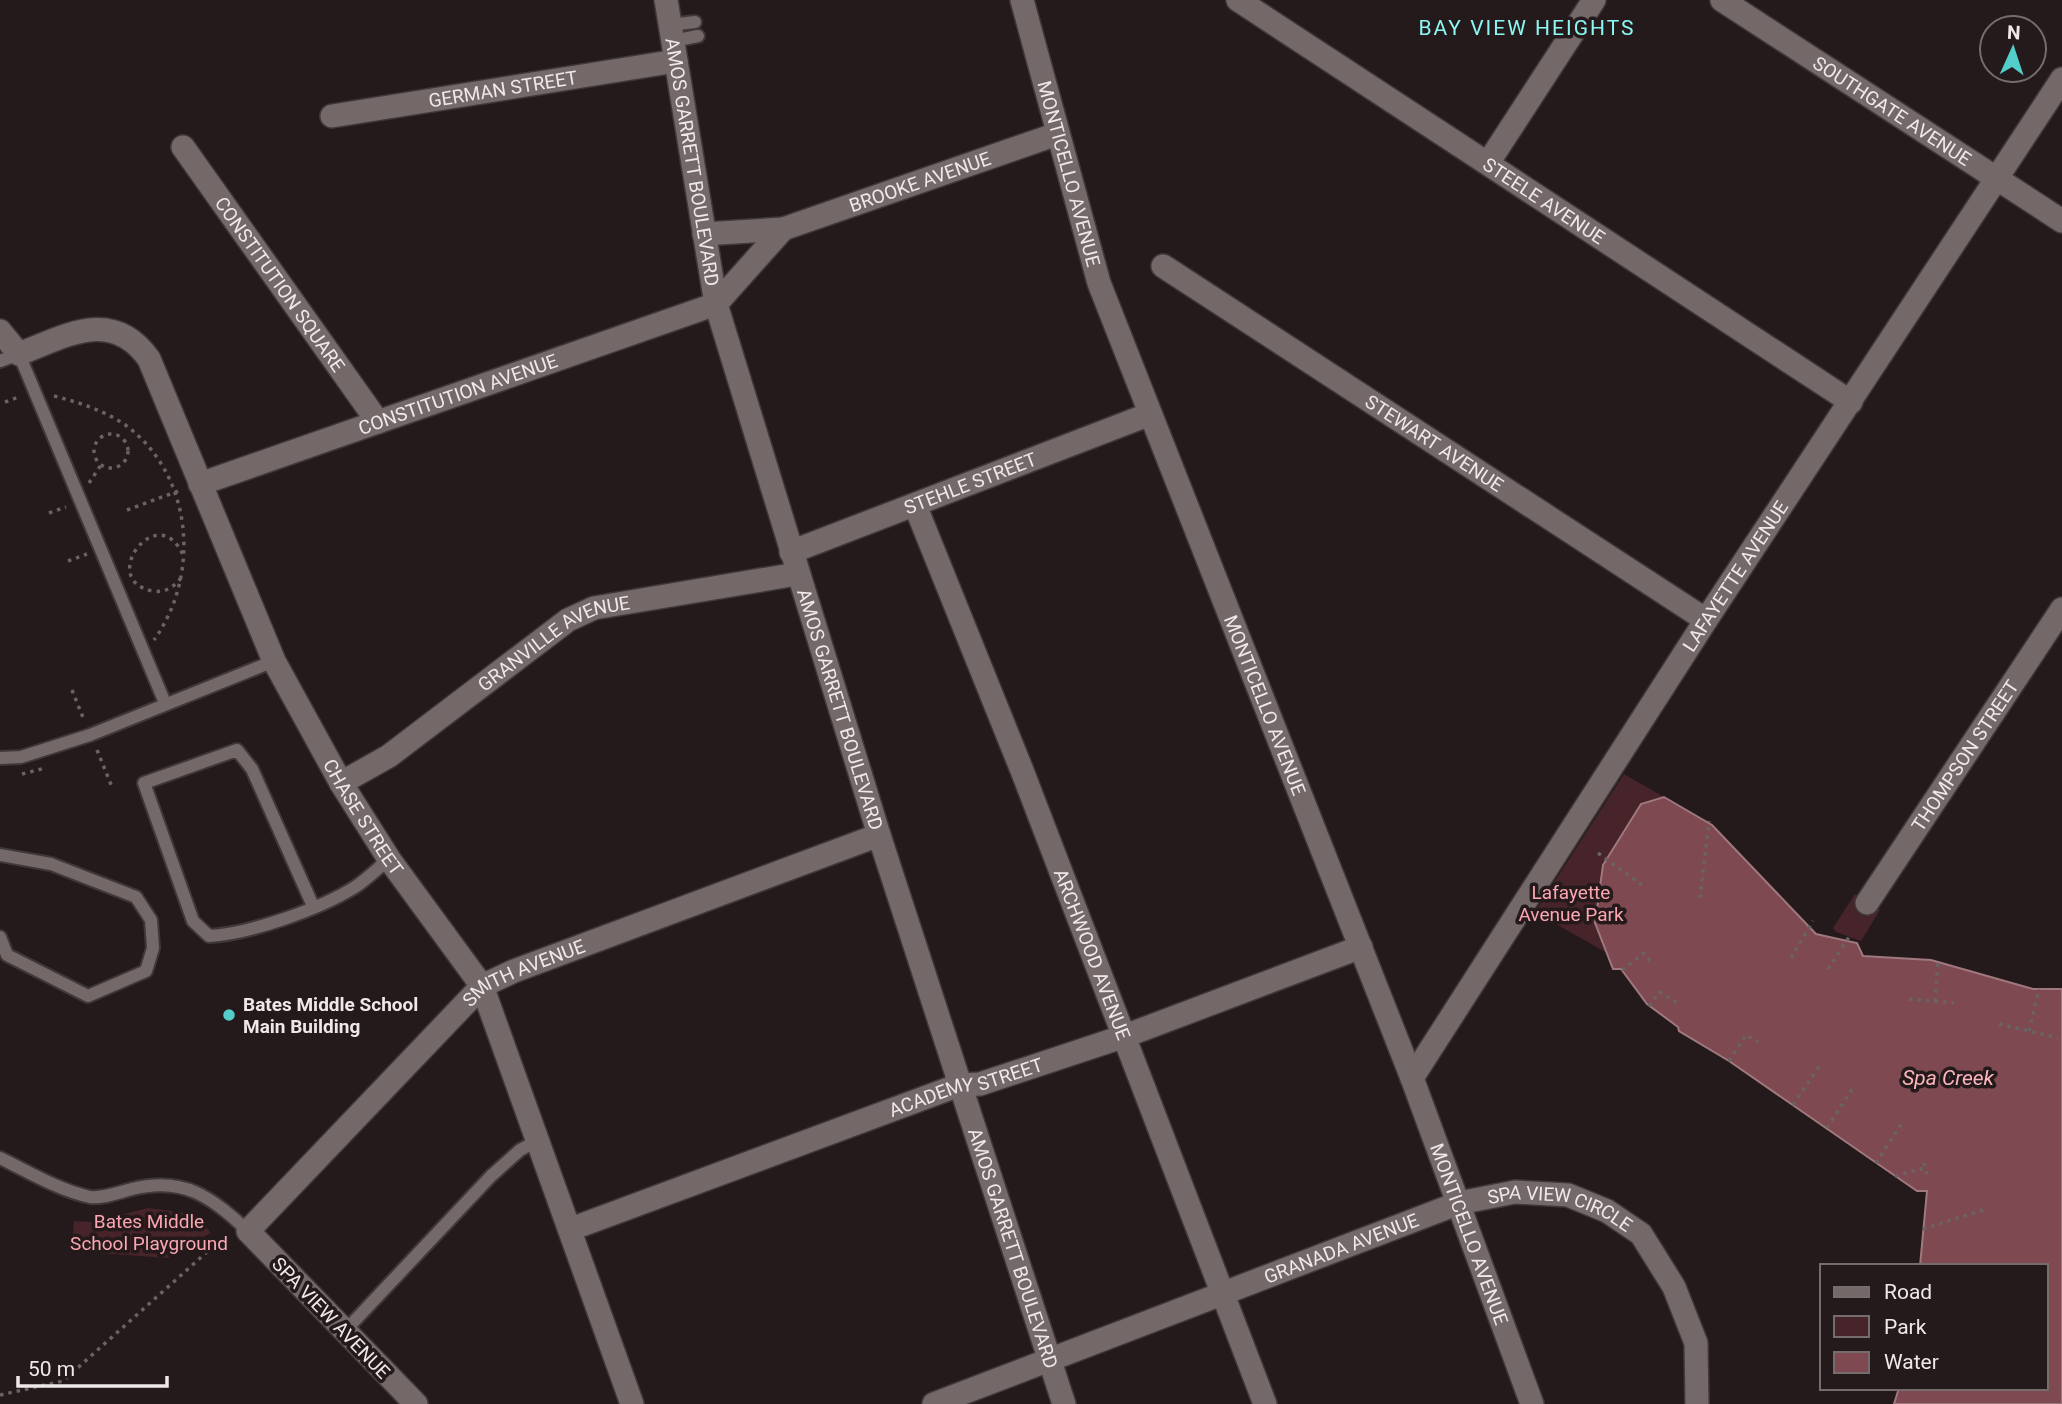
<svg xmlns="http://www.w3.org/2000/svg" width="2062" height="1404" viewBox="0 0 2062 1404" font-family="Roboto,sans-serif">
	<style>
		.green { fill: #462429 }
		.water { fill: #7e4950; stroke: #a0797e; stroke-width: 2 }
		.lines { fill: none; stroke-linecap: round; stroke-linejoin: round }
		.service-casing { stroke: #3f3738; stroke-width: 16 }
		.minor-casing { stroke: #3f3738; stroke-width: 26 }
		.path { stroke: #6b6263; stroke-width: 3.5; stroke-dasharray: 3.5 5; stroke-linecap: butt }
		.service { stroke: #746869; stroke-width: 12 }
		.minor { stroke: #746869; stroke-width: 23 }
		.poi-dot { fill: #53cdc9; stroke: #241a1b; stroke-width: 2.5 }
		.labels { text-anchor: middle; dominant-baseline: central; stroke-width: 7; stroke-linejoin: round; paint-order: stroke }
		.street-label { font-size: 19px; fill: #efe8e9; stroke: #241a1b }
		.park-label { font-size: 19px; fill: #fba6b0; stroke: #241a1b }
		.poi-label { font-size: 19px; font-weight: bold; fill: #efe8e9; stroke: #241a1b; text-anchor: start }
		.neighbourhood-label { font-size: 21px; letter-spacing: 2px; fill: #8bf6f2; stroke: #241a1b }
		.water-label { font-size: 21px; font-style: italic; fill: #fbb6bd; stroke: #241a1b }
	</style>
	<rect width="100%" height="100%" fill="#241a1b"/>
	<g class="green">
		<path d="M 1624,774 L 1664,797 L 1641,804 L 1595,923 L 1607,953 L 1535,912 Z"/>
		<path d="M 1855,894 L 1880,910 L 1861,941 L 1836,932 L 1833,928 Z"/>
		<path d="M 148,1208 L 195,1214 L 211,1233 L 167,1258 L 72,1251 L 74,1221 L 94,1222 Z"/>
	</g>
	<path class="water" d="M 1664,797 L 1712,825 L 1816,934 L 1857,943 L 1863,956 L 1931,960 L 2033,989 L 2062,989 L 2062,1404 L 1894,1404 L 1899,1388 L 2046,1388 L 2046,1266 L 1920,1266 L 1927,1191 L 1917,1191 L 1729,1061 L 1679,1031 L 1678,1027 L 1647,1004 L 1621,969 L 1613,969 L 1595,923 L 1603,865 L 1641,804 Z"/>
	<g class="lines">
		<defs>
			<g id="service">
				<path d="M 670,25 L 695,22"/>
				<path d="M 673,41 L 698,36"/>
				<path d="M 0,361 L 19,354 L 165,703"/>
				<path d="M 0,758 L 21,757 L 90,735 L 274,661"/>
				<path d="M 0,855 L 51,864 L 136,897 L 151,920 L 153,948 L 146,971 L 88,996 L 7,955 L 0,937"/>
				<path d="M 313,906 L 252,769 L 237,750 L 144,783 L 193,921 L 209,936 C 249,934 320,909 355,887 C 367,879 378,868 389,859"/>
				<path d="M 0,1158 C 29,1172 58,1190 90,1197 C 102,1199 120,1192 132,1189 C 184,1176 211,1197 248,1231"/>
				<path d="M 344,1332 L 491,1176 L 520,1150 L 537,1141"/>
			</g>
			<g id="minor">
				<path id="s1" d="M 666,0 L 716,304 L 879,835 L 1064,1404"/>
				<path id="s2" d="M 1022,0 L 1099,283 L 1412,1078 L 1532,1404"/>
				<path id="s3" d="M 1238,0 L 1851,402"/>
				<path id="s4" d="M 1722,0 L 2062,221"/>
				<path id="s5" d="M 332,116 L 676,61"/>
				<path id="s6" d="M 183,147 L 378,422"/>
				<path d="M 1488,163 L 1594,0"/>
				<path id="s7" d="M 704,234 L 783,229 L 1057,134"/>
				<path id="s8" d="M 1163,266 L 1706,620"/>
				<path id="s9" d="M 0,331 L 19,354 C 66,336 112,307 149,359 L 274,661 L 341,783 L 389,859 L 482,986 L 632,1404"/>
				<path id="s10" d="M 200,484 L 716,304 L 783,229"/>
				<path id="s11" d="M 915,505 L 1023,773 L 1265,1404"/>
				<path id="s12" d="M 791,552 L 1150,414"/>
				<path id="s13" d="M 341,783 L 389,756 L 568,620 L 594,608 L 797,574"/>
				<path id="s14" d="M 1867,903 L 2062,609"/>
				<path id="s15" d="M 1412,1078 L 1706,620 L 2062,79"/>
				<path id="s16" d="M 571,1229 L 959,1085 L 980,1084 L 1125,1036 L 1361,947"/>
				<path id="s17" d="M 416,1404 L 248,1231 L 482,986 L 514,971 L 879,835"/>
				<path id="s18" d="M 934,1404 L 1459,1203 L 1515,1192 L 1568,1195 L 1607,1211 L 1641,1234 L 1674,1287 L 1696,1343 L 1697,1404"/>
			</g>
		</defs>
		<use href="#service" class="service-casing"/>
		<use href="#minor" class="minor-casing"/>
		<g class="path">
			<path d="M 54,396 C 81,403 106,411 128,427 C 194,478 200,576 154,640"/>
			<path d="M 5,402 L 19,397"/>
			<circle cx="111" cy="451" r="17"/>
			<path d="M 89,483 L 101,465"/>
			<path d="M 127,510 L 181,490"/>
			<path d="M 49,513 L 66,507"/>
			<path d="M 68,561 L 87,554"/>
			<path d="M 181,578 C 174,587 165,593 153,591 C 96,581 158,498 183,555"/>
			<path d="M 72,690 L 84,720"/>
			<path d="M 97,750 L 112,787"/>
			<path d="M 22,774 L 45,768"/>
			<path d="M 1598,853 L 1642,885"/>
			<path d="M 1700,898 L 1709,821"/>
			<path d="M 1791,958 L 1813,921"/>
			<path d="M 1828,969 L 1851,934"/>
			<path d="M 1622,970 L 1644,953 L 1650,961"/>
			<path d="M 1909,999 L 1954,1003"/>
			<path d="M 1935,1001 L 1938,960"/>
			<path d="M 1649,1006 L 1659,992 L 1681,1005"/>
			<path d="M 1999,1024 L 2058,1038"/>
			<path d="M 2029,1031 L 2039,989"/>
			<path d="M 1729,1061 L 1746,1035 L 1758,1042"/>
			<path d="M 1793,1105 L 1820,1065"/>
			<path d="M 1827,1128 L 1852,1089"/>
			<path d="M 1876,1163 L 1902,1123"/>
			<path d="M 1924,1163 L 1927,1174"/>
			<path d="M 1895,1176 L 1925,1168"/>
			<path d="M 1923,1229 L 1983,1210"/>
			<path d="M 0,1395 L 63,1381 L 227,1234"/>
		</g>
		<use href="#service" class="service"/>
		<use href="#minor" class="minor"/>
	</g>
	<circle class="poi-dot" cx="229" cy="1015" r="7"/>
	<g class="labels">
		<g class="street-label">
			<text stroke="none"><textPath href="#s5" startOffset="173">GERMAN STREET</textPath></text>
			<text stroke="none"><textPath href="#s4" startOffset="203">SOUTHGATE AVENUE</textPath></text>
			<text stroke="none"><textPath href="#s1" startOffset="164">AMOS GARRETT BOULEVARD</textPath></text>
			<text stroke="none"><textPath href="#s2" startOffset="180">MONTICELLO AVENUE</textPath></text>
			<text stroke="none"><textPath href="#s7" startOffset="224">BROOKE AVENUE</textPath></text>
			<text stroke="none"><textPath href="#s3" startOffset="366">STEELE AVENUE</textPath></text>
			<text stroke="none"><textPath href="#s6" startOffset="168">CONSTITUTION SQUARE</textPath></text>
			<text stroke="none"><textPath href="#s10" startOffset="273">CONSTITUTION AVENUE</textPath></text>
			<text stroke="none"><textPath href="#s8" startOffset="324">STEWART AVENUE</textPath></text>
			<text stroke="none"><textPath href="#s12" startOffset="192">STEHLE STREET</textPath></text>
			<text stroke="none"><textPath href="#s15" startOffset="597">LAFAYETTE AVENUE</textPath></text>
			<text stroke="none"><textPath href="#s13" startOffset="257">GRANVILLE AVENUE</textPath></text>
			<text stroke="none"><textPath href="#s2" startOffset="747">MONTICELLO AVENUE</textPath></text>
			<text stroke="none"><textPath href="#s1" startOffset="732">AMOS GARRETT BOULEVARD</textPath></text>
			<text stroke="none"><textPath href="#s14" startOffset="177">THOMPSON STREET</textPath></text>
			<text stroke="none"><textPath href="#s9" startOffset="681">CHASE STREET</textPath></text>
			<text stroke="none"><textPath href="#s11" startOffset="483">ARCHWOOD AVENUE</textPath></text>
			<text stroke="none"><textPath href="#s17" startOffset="623">SMITH AVENUE</textPath></text>
			<text stroke="none"><textPath href="#s16" startOffset="420">ACADEMY STREET</textPath></text>
			<text stroke="none"><textPath href="#s18" startOffset="667">SPA VIEW CIRCLE</textPath></text>
			<text stroke="none"><textPath href="#s2" startOffset="1314">MONTICELLO AVENUE</textPath></text>
			<text stroke="none"><textPath href="#s1" startOffset="1298">AMOS GARRETT BOULEVARD</textPath></text>
			<text stroke="none"><textPath href="#s18" startOffset="436">GRANADA AVENUE</textPath></text>
			<text transform="translate(331 1318) rotate(46)">SPA VIEW AVENUE</text>
		</g>
		<g class="park-label">
			<text x="1571" y="892">Lafayette<tspan x="1571" dy="22">Avenue Park</tspan></text>
			<text x="149" y="1221">Bates Middle<tspan x="149" dy="22">School Playground</tspan></text>
		</g>
		<g class="poi-label">
			<text x="243" y="1004">Bates Middle School<tspan x="243" dy="22">Main Building</tspan></text>
		</g>
		<g class="neighbourhood-label">
			<text x="1527" y="28">BAY VIEW HEIGHTS</text>
		</g>
		<g class="water-label">
			<text x="1948" y="1078">Spa Creek</text>
		</g>
	</g>
	<rect x="1820" y="1264" width="228" height="126" fill="#241a1b" stroke="#756c6d" stroke-width="2"/>
	<rect x="1834" y="1287" width="35" height="10" fill="#746869" stroke="#756c6d" stroke-width="2"/>
	<text x="1884" y="1299" font-size="21" fill="#efe8e9">Road</text>
	<rect x="1834" y="1316" width="35" height="21" fill="#462429" stroke="#756c6d" stroke-width="2"/>
	<text x="1884" y="1334" font-size="21" fill="#efe8e9">Park</text>
	<rect x="1834" y="1352" width="35" height="21" fill="#7e4950" stroke="#756c6d" stroke-width="2"/>
	<text x="1884" y="1369" font-size="21" fill="#efe8e9">Water</text>
	<g transform="translate(2013 49) rotate(3)"><circle r="33" fill="#241a1b" stroke="#756c6d" stroke-width="2"/>
	<path d="M0-5L12 26L0 18L-12 26Z" fill="#53cdc9"/>
	<text y="-10" font-size="19" font-weight="bold" text-anchor="middle" fill="#efe8e9">N</text>
	</g>
	<path d="M18 1376v10h149v-10" fill="none" stroke="#efe8e9" stroke-width="3.5"/>
	<text x="28" y="1376" font-size="21" fill="#efe8e9" stroke="#241a1b" stroke-width="5" paint-order="stroke">50 m</text>
</svg>
